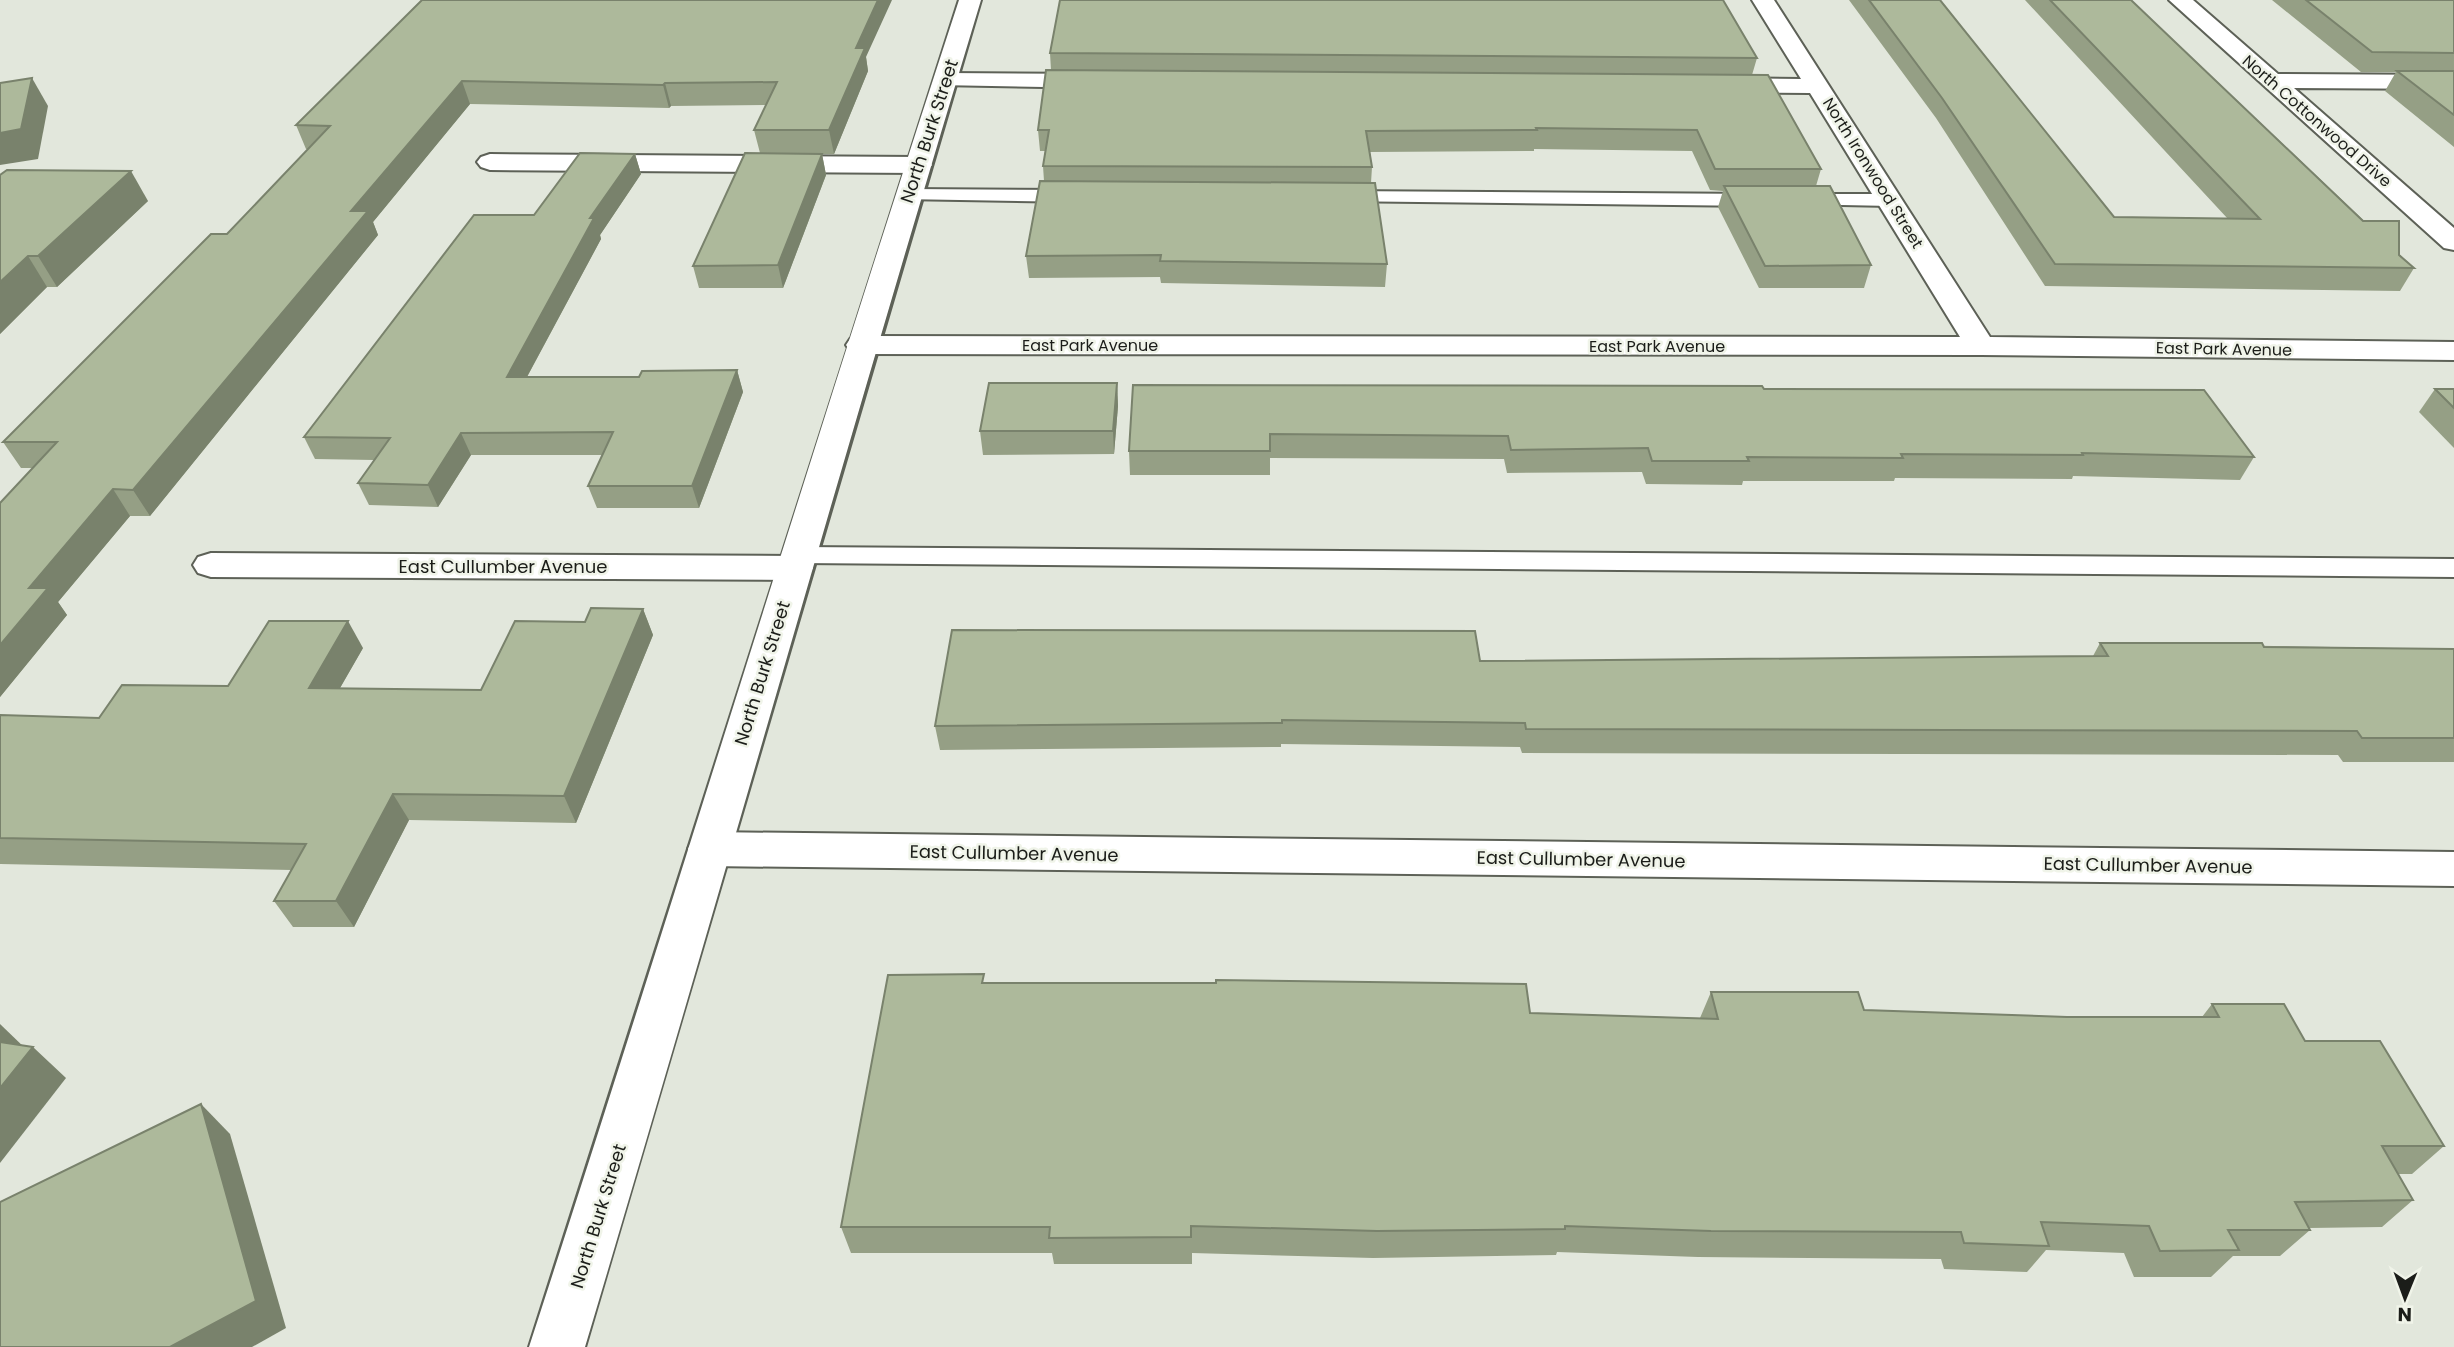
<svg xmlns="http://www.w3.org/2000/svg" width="2454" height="1347" viewBox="0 0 2454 1347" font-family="Poppins,sans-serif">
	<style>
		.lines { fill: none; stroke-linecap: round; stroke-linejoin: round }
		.lane-casing { stroke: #5d6157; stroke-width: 4 }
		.street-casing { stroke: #5d6157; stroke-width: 4 }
		.secondary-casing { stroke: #5d6157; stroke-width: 4 }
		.lane { fill: #fff; fill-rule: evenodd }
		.street { fill: #fff; fill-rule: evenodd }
		.secondary { fill: #fff; fill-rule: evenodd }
		.wall { fill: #959f85 }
		.shaded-wall { fill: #79826c }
		.building { fill: #adb99b; stroke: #79826c; stroke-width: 2 }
		.labels { text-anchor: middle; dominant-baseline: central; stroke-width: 5; stroke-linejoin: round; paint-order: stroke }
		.far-street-label { font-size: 16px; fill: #1b1d19; stroke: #f0f4e9 }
		.street-label { font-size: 18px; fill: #1b1d19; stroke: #f0f4e9 }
	</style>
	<rect width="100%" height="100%" fill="#e2e7dc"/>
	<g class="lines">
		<defs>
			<g id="lane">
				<path d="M 908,189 L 1076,190 L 1086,196 L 1076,202 L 901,199 L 898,195 Z"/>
				<path d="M 1340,191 L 1758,194 L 1768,200 L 1758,206 L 1333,201 L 1330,197 Z"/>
				<path d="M 1799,194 L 1891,194 L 1901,200 L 1891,206 L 1792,204 L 1789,200 Z"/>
				<path d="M 799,547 L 2454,559 L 2454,577 L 799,563 L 790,561 L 786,555 L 790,549 Z"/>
			</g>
			<g id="street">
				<path d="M 1752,0 L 1774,0 L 1990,337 L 2454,342 L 2454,360 L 1981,355 L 861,354 L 850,351 L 846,345 L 850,339 L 861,336 L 1960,337 L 1810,93 L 1722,92 L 1714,90 L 1710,85 L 1714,80 L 1722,78 L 1801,79 Z"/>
				<path d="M 2169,0 L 2193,0 L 2278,74 L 2454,75 L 2454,89 L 2294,88 L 2454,228 L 2454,250 L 2444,248 Z"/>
				<path d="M 946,73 L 1099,74 L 1107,76 L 1111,81 L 1107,86 L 1099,88 L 938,85 L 934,80 L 938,75 Z"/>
				<path d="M 490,154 L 919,157 L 928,160 L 932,165 L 928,170 L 919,173 L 490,170 L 481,167 L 477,162 L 481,157 Z"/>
				<path d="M 211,553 L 795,556 L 808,560 L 813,568 L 808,576 L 795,580 L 211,577 L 198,573 L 193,565 L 198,557 Z"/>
				<path d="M 709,832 L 2454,852 L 2454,886 L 709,866 L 694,861 L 688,849 L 694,837 Z"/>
			</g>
			<path id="secondary" d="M 959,0 L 981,0 C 845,448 719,899 585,1347 L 529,1347 C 675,899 812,448 959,0 Z"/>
		</defs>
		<use href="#lane" class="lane-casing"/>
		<use href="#street" class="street-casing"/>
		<use href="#secondary" class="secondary-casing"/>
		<use href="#lane" class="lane"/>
		<use href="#street" class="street"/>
		<use href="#secondary" class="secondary"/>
	</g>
	<g class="wall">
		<path d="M 422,0 L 866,57 L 868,71 L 834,154 L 822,154 L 826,175 L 783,288 L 699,288 L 693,266 L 760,153 L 754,130 L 766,105 L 671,106 L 669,108 L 470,104 L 373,222 L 378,235 L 150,516 L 130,516 L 58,602 L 67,615 L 0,697 L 0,503 L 33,468 L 21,468 L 3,442 L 227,234 L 308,149 L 306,149 L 296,125 Z"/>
		<path d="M 1849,0 L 1940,0 L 2114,217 L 2228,219 L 2025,0 L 2131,0 L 2414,268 L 2400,291 L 2045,286 L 1936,118 Z"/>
		<path d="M 2272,0 L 2454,0 L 2454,147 L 2385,91 L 2396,72 L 2361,72 Z"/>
		<path d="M 1050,53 L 1757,58 L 1752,75 L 1821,169 L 1816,186 L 1871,265 L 1864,288 L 1759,288 L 1718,207 L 1723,191 L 1710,190 L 1692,151 L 1534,149 L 1534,151 L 1370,152 L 1372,167 L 1371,183 L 1387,264 L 1385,287 L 1161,283 L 1160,277 L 1029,278 L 1026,256 L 1044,181 L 1043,166 L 1045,151 L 1040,151 L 1038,130 L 1051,70 Z"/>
		<path d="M 635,154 L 641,174 L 600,235 L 601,239 L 527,377 L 639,377 L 737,370 L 743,392 L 699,508 L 597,508 L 588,486 L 603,455 L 471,455 L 438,507 L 369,505 L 358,483 L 374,460 L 315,459 L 304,437 L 534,215 Z"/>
		<path d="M 7,170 L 148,201 L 57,287 L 47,287 L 0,334 Z"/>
		<path d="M 1117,383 L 1118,406 L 1114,454 L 983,455 L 980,431 Z"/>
		<path d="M 1133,385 L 1764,389 L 2254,457 L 2240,480 L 2073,476 L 2072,479 L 1895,478 L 1894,481 L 1743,481 L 1742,485 L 1646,484 L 1642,472 L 1507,473 L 1504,459 L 1270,458 L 1270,475 L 1130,475 L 1129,451 Z"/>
		<path d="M 2435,389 L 2454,389 L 2454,448 L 2419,412 Z"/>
		<path d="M 643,609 L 653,635 L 576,823 L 409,820 L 354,927 L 293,927 L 274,901 L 292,870 L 0,864 L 0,715 L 99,718 L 228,686 L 363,648 L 340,688 L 481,690 L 585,622 Z"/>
		<path d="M 2100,643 L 2454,649 L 2454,762 L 2343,762 L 2338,755 L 1522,753 L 1520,747 L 1281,744 L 1281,747 L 940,750 L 935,726 L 1480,661 L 2093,656 Z"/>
		<path d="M 985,983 L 1530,1013 L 1700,1018 L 1711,992 L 1864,1010 L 2067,1017 L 2202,1017 L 2212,1004 L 2305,1041 L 2444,1146 L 2412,1174 L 2398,1174 L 2413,1200 L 2382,1227 L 2309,1228 L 2310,1230 L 2280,1256 L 2233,1256 L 2211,1277 L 2134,1277 L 2124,1253 L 2046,1250 L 2027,1272 L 1944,1269 L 1941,1259 L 1698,1257 L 1557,1252 L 1556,1255 L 1373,1258 L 1192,1253 L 1192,1264 L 1054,1264 L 1052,1253 L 851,1253 L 841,1227 Z"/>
	</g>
	<g class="shaded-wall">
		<path d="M 878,0 L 892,0 L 866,57 L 868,71 L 834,154 L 829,130 L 856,48 Z"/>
		<path d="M 32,78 L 48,106 L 38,159 L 0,165 L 0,133 Z"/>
		<path d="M 462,81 L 470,104 L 373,222 L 378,235 L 150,516 L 133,490 L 351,211 Z"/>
		<path d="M 665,83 L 671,106 L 669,108 L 663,85 Z"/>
		<path d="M 635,154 L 641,174 L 600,235 L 601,239 L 515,399 L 507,377 L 590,218 Z"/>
		<path d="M 822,154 L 826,175 L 783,288 L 778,265 Z"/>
		<path d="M 131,171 L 148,201 L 57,287 L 38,256 Z"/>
		<path d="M 28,256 L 47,287 L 0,334 L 0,282 Z"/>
		<path d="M 737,370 L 743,392 L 699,508 L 692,486 Z"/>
		<path d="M 1117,383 L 1118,406 L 1114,454 L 1113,431 Z"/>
		<path d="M 461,433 L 471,455 L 438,507 L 428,485 Z"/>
		<path d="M 113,489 L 130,516 L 58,602 L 67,615 L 0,697 L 0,645 L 29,588 Z"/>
		<path d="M 643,609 L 653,635 L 576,823 L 564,796 Z"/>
		<path d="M 348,621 L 363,648 L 325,714 L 309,688 Z"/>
		<path d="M 393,794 L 409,820 L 354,927 L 336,901 Z"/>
		<path d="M 0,1024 L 27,1050 L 0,1059 Z"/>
		<path d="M 33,1047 L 66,1078 L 0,1163 L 0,1088 Z"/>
		<path d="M 201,1104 L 230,1134 L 286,1328 L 252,1347 L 170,1347 Z"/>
	</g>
	<g class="building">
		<path d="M 422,0 L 878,0 L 856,48 L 865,48 L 829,130 L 754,130 L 777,82 L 665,83 L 663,85 L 462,81 L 351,211 L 368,211 L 133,490 L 113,489 L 29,588 L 48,588 L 0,645 L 0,503 L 57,442 L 3,442 L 211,234 L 227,234 L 330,126 L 296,125 Z"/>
		<path d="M 1060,0 L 1723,0 L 1757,58 L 1050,53 Z"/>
		<path d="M 1869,0 L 1940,0 L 2114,217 L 2260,219 L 2050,0 L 2131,0 L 2363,221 L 2399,221 L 2399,255 L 2414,268 L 2055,264 L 1942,98 Z"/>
		<path d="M 2306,0 L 2454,0 L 2454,53 L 2372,52 Z"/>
		<path d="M 1046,70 L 1768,75 L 1821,169 L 1715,169 L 1697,130 L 1536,128 L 1537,130 L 1366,131 L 1372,167 L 1043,166 L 1049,130 L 1038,130 Z"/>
		<path d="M 2397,71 L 2454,71 L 2454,115 Z"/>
		<path d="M 32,78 L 21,129 L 0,133 L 0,83 Z"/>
		<path d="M 580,153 L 635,154 L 590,218 L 594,218 L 507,377 L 639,377 L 642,371 L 737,370 L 692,486 L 588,486 L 613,432 L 461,433 L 428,485 L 358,483 L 390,438 L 304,437 L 474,215 L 534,215 Z"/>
		<path d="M 745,153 L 822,154 L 778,265 L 693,266 Z"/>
		<path d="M 7,170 L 131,171 L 38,256 L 28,256 L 0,282 L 0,175 Z"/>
		<path d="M 1040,181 L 1375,183 L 1387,264 L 1160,261 L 1161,255 L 1026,256 Z"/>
		<path d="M 1724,186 L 1830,186 L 1871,265 L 1765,266 Z"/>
		<path d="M 989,383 L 1117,383 L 1113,431 L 980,431 Z"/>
		<path d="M 1133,385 L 1762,386 L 1764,389 L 2204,390 L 2254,457 L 2082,453 L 2083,455 L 1901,454 L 1903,458 L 1747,457 L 1749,461 L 1652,461 L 1648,448 L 1511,450 L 1508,436 L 1270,434 L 1270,451 L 1129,451 Z"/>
		<path d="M 2435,389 L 2454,389 L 2454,408 Z"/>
		<path d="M 591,608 L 643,609 L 564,796 L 393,794 L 336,901 L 274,901 L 306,844 L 0,838 L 0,715 L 99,718 L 122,685 L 228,686 L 269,621 L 348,621 L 309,688 L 481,690 L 515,621 L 585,622 Z"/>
		<path d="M 952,630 L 1475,631 L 1480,661 L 2108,656 L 2100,643 L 2262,643 L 2264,647 L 2454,649 L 2454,738 L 2362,738 L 2357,731 L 1526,729 L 1525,723 L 1282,720 L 1282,723 L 935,726 Z"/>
		<path d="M 984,974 L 982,983 L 1216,983 L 1216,980 L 1526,984 L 1530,1013 L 1718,1019 L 1711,992 L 1858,992 L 1864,1010 L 2067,1017 L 2219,1017 L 2212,1004 L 2284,1004 L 2305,1041 L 2380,1041 L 2444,1146 L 2382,1146 L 2413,1200 L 2295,1202 L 2310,1230 L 2228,1230 L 2239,1250 L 2160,1251 L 2149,1226 L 2041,1222 L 2049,1246 L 1964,1243 L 1961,1232 L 1711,1231 L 1565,1226 L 1565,1229 L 1377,1231 L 1191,1226 L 1191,1237 L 1049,1238 L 1050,1227 L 841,1227 L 888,975 Z"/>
		<path d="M 0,1042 L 33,1047 L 0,1088 Z"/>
		<path d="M 201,1104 L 256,1301 L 170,1347 L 0,1347 L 0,1202 Z"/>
	</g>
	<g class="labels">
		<g class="far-street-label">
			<text transform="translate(2317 121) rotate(41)">North Cottonwood Drive</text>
			<text transform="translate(1873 173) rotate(58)">North Ironwood Street</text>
			<text x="1090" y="345">East Park Avenue</text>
			<text x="1657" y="346">East Park Avenue</text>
			<text transform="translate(2224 349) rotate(1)">East Park Avenue</text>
		</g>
		<g class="street-label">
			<text transform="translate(929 131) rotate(-72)">North Burk Street</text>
			<text x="503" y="566">East Cullumber Avenue</text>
			<text transform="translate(762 673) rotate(-73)">North Burk Street</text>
			<text transform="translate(1014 853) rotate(1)">East Cullumber Avenue</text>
			<text transform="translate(1581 859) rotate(1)">East Cullumber Avenue</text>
			<text transform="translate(2148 865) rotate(1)">East Cullumber Avenue</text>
			<text transform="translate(598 1216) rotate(-73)">North Burk Street</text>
		</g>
	</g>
	<g transform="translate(2405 1298) rotate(181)" stroke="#f0f4e9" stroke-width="5" paint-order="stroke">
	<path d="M0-5L12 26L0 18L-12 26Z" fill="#1b1d19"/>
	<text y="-10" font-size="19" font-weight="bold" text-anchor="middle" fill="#1b1d19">N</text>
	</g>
</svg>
